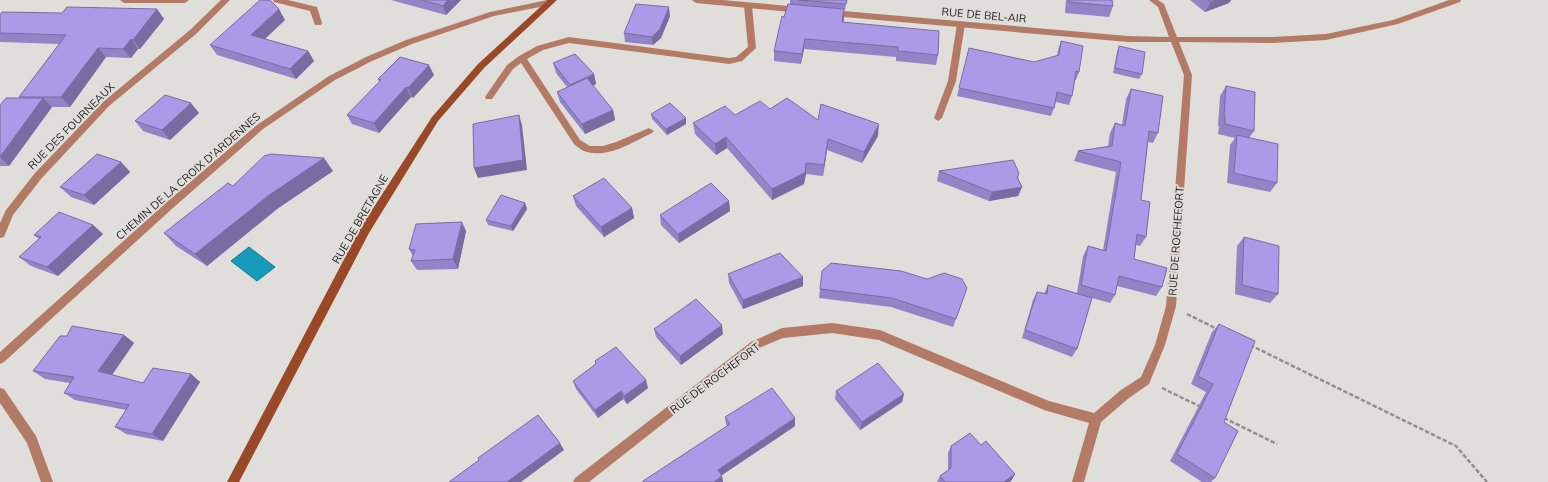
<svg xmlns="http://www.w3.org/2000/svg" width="1548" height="482" viewBox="0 0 1548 482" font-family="Mulish,sans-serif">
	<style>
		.water { fill: #169cba; stroke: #19768b }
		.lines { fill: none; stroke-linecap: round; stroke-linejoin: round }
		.path { stroke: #92908e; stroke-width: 2.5; stroke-dasharray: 4.5 2; stroke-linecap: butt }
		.lane { fill: #b37b66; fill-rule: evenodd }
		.street { fill: #b37b66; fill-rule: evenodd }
		.secondary { fill: #994928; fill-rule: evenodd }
		.wall { fill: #9384c7 }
		.shaded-wall { fill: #786ca2 }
		.building { fill: #ab9ae7; stroke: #786ca2 }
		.labels { text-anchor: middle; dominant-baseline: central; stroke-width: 4; stroke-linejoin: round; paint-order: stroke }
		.street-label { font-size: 11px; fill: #1f1e1d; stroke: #e0dedb }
	</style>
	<rect width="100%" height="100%" fill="#e0dedb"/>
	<path class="water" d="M 249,247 L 275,267 L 257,281 L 231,261 Z"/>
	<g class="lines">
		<g class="path">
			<path d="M 1187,314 L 1217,329"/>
			<path d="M 1250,345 L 1456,446 L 1487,482"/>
			<path d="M 1162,388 L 1201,407"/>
			<path d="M 1224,418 L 1277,444"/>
		</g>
		<g class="lane">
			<path d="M 547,0 L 553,0 L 554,2 L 550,5 L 494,16 L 412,44 L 372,61 L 335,80 L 263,129 L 174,207 L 4,362 L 0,364 L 0,352 L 168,201 L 257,125 L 329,76 L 366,57 L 406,40 L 490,12 Z"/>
			<path d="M 748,3 L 752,6 L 756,48 L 742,61 L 729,64 L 569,43 L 543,50 L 527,59 L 580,140 L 590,146 L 603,146 L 616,142 L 649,128 L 654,131 L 652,133 C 633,142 609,158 587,152 C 582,151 578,147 574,144 L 521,63 L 513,69 L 492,99 L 486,99 L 485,97 L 507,65 L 519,56 L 537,46 L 569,37 L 729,58 L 736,57 L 748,47 L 744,6 Z"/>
			<path d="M 961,21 L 965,24 L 956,81 L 942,118 L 938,121 L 934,118 L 948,81 L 957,24 Z"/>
		</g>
		<g class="street">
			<path d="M 120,0 L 189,0 L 185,3 L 124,3 Z"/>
			<path d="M 221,0 L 230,0 L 196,34 L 109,106 L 41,179 L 13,215 L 4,237 L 0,238 L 0,223 L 6,210 L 35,173 L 103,102 L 190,30 Z"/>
			<path d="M 273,0 L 288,0 L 317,7 L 322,23 L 321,25 L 315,25 L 310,11 L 274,2 Z"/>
			<path d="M 692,0 L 723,0 L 800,7 L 804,10 L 800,13 L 696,3 Z"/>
			<path d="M 1149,0 L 1158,0 L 1164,4 L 1177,37 L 1273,37 L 1326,34 L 1393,20 L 1449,0 L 1461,0 L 1460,2 L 1398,24 L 1326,40 L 1273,43 L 1179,42 L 1192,75 L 1176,306 L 1165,345 L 1149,384 L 1129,398 L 1101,422 L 1084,482 L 1072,482 L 1089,423 L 1044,410 L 879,340 L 832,333 L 783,338 L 759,348 L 589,482 L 573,482 L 575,478 L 751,342 L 782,328 L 832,323 L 880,330 L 1049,401 L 1094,413 L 1121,390 L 1141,377 L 1155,345 L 1166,306 L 1184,75 L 1171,42 L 1128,42 L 832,16 L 828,13 L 832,10 L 1128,36 L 1169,37 L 1158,7 Z"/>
			<path d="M 0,388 L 4,389 L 36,436 L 53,482 L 41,482 L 27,443 L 0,403 Z"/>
		</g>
		<path class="secondary" d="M 548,0 L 557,0 L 484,68 L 438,121 L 369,233 L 239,482 L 227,482 L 361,227 L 432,117 L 478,64 Z"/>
	</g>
	<g class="wall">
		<path d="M 391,0 L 461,0 L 446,15 Z"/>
		<path d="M 790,0 L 847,0 L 845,10 L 844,10 L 843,22 L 938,55 L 936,65 L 896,61 L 896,57 L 804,49 L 801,64 L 774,61 L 774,51 L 784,17 L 790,4 Z"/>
		<path d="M 1066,0 L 1112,0 L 1113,6 L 1109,17 L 1065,13 Z"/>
		<path d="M 1190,0 L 1231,0 L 1229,3 L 1205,12 Z"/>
		<path d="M 157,9 L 164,19 L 140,49 L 138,49 L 131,58 L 106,57 L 70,107 L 52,107 L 9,166 L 0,166 L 0,105 L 20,98 L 19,97 L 59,44 L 0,42 L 0,15 L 62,13 Z"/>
		<path d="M 670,16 L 661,38 L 653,45 L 625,42 L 624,33 Z"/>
		<path d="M 285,20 L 265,39 L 308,51 L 314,61 L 296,79 L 217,55 L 210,45 Z"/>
		<path d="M 1061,41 L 1079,72 L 1076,80 L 1075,80 L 1072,96 L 1069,105 L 1056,102 L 1054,108 L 1051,116 L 957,96 L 969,48 L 1034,62 L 1057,56 L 1058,50 Z"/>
		<path d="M 1119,46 L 1142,74 L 1139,79 L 1113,73 L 1117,52 Z"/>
		<path d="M 553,63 L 594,74 L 596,84 L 593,86 L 613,110 L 615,120 L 585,134 L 560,102 L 557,92 L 567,87 L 556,73 Z"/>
		<path d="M 434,75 L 413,98 L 411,97 L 379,133 L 352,124 L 347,115 L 379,82 L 378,79 Z"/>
		<path d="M 1226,86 L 1254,131 L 1249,138 L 1277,183 L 1270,192 L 1227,183 L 1230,145 L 1235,138 L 1218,134 L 1219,126 L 1218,126 L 1220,96 Z"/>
		<path d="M 1131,89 L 1158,133 L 1153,143 L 1148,142 L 1141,200 L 1146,237 L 1140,246 L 1136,245 L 1134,259 L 1162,287 L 1156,296 L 1117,286 L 1115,295 L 1110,303 L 1092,298 L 1077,349 L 1072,357 L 1022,338 L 1033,300 L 1037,292 L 1044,294 L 1048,285 L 1077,293 L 1083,256 L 1088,246 L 1103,250 L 1116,172 L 1074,161 L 1078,151 L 1108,146 L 1110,133 L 1115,123 L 1122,125 L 1126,99 Z"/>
		<path d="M 770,109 L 818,120 L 878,136 L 862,163 L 827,150 L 823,176 L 806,174 L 804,184 L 772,200 L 727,148 L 716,155 L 695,134 L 693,123 L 735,115 Z"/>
		<path d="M 199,113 L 170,140 L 143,131 L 135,121 Z"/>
		<path d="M 651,114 L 686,124 L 667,135 L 652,119 Z"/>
		<path d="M 121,162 L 130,172 L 94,205 L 71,197 L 60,187 Z"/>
		<path d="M 333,171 L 277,209 L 207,266 L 176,246 L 164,233 L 233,186 Z"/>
		<path d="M 939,171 L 1019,173 L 1018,178 L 1022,187 L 1018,196 L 989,201 L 937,181 Z"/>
		<path d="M 573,196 L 632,208 L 634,218 L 604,237 L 576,206 Z"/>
		<path d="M 729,201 L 730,211 L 679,243 L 661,225 L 660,215 Z"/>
		<path d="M 525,203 L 527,209 L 513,231 L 488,225 L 486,220 Z"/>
		<path d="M 93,225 L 103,234 L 58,276 L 31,266 L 19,257 L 39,239 L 34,235 Z"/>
		<path d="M 466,231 L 458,269 L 417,270 L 411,261 L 413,256 L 409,249 Z"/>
		<path d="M 1244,237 L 1278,294 L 1270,303 L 1235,294 L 1237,246 Z"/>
		<path d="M 728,274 L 803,277 L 803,286 L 743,309 L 729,283 Z"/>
		<path d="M 927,279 L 967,288 L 953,327 L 891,307 L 819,298 L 820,289 Z"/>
		<path d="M 1219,324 L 1224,422 L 1215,478 L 1211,482 L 1202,482 L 1170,461 L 1206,392 L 1191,384 L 1212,332 Z"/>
		<path d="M 654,329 L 723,334 L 681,365 L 656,337 Z"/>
		<path d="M 124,335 L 134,343 L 112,375 L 143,383 L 191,374 L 200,382 L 163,441 L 126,434 L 115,427 L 126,410 L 75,400 L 64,393 L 70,383 L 45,379 L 33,371 Z"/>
		<path d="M 595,361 L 648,388 L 627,404 L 623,399 L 598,418 L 576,389 L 573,381 L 596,364 Z"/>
		<path d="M 836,391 L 904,394 L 902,402 L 860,430 L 835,399 Z"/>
		<path d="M 725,417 L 795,426 L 722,475 L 722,476 L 723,482 L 643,482 L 727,426 L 726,424 Z"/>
		<path d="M 981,445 L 1015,474 L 1011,481 L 1009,482 L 937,482 L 940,476 L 948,470 L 948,453 L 951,446 Z"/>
	</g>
	<g class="shaded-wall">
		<path d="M 448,0 L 461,0 L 446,15 L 443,6 Z"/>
		<path d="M 1215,0 L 1231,0 L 1229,3 L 1205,12 L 1211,2 Z"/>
		<path d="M 669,7 L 670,16 L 661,38 L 653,45 L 652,37 Z"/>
		<path d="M 157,9 L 164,19 L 140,49 L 133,40 Z"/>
		<path d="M 279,9 L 285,20 L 258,45 L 251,35 Z"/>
		<path d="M 844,9 L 844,19 L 841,32 L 842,22 Z"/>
		<path d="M 131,39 L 138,49 L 131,58 L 123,49 Z"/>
		<path d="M 805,39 L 804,49 L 801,64 L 802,54 Z"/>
		<path d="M 98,48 L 106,57 L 70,107 L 61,97 Z"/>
		<path d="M 308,51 L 314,61 L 296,79 L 290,69 Z"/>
		<path d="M 429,65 L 434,75 L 413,98 L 408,88 Z"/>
		<path d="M 594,74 L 596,84 L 573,95 L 570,85 Z"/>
		<path d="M 406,87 L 411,97 L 379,133 L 374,123 Z"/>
		<path d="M 43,98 L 52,107 L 9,166 L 0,157 Z"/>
		<path d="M 191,103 L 199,113 L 170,140 L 162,130 Z"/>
		<path d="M 613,110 L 615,120 L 585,134 L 582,124 Z"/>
		<path d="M 519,115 L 522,125 L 527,170 L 478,178 L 474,168 Z"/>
		<path d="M 686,118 L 686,124 L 667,135 L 666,129 Z"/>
		<path d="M 879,124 L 878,136 L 862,163 L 864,152 Z"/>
		<path d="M 726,137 L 727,148 L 716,155 L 715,144 Z"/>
		<path d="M 828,139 L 827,150 L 823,176 L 824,165 Z"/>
		<path d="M 324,158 L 333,171 L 277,209 L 207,266 L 195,254 L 268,196 Z"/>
		<path d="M 121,162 L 130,172 L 94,205 L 84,195 Z"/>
		<path d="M 806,163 L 806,174 L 804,184 L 772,200 L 772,189 Z"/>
		<path d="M 1022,187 L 1018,196 L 989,201 L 992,192 Z"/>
		<path d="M 729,201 L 730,211 L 679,243 L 678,234 Z"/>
		<path d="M 525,203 L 527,209 L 513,231 L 511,226 Z"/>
		<path d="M 632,208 L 634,218 L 604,237 L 601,227 Z"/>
		<path d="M 462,222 L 466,231 L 458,269 L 453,259 Z"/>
		<path d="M 93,225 L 103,234 L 58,276 L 47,267 Z"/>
		<path d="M 803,277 L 803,286 L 743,309 L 743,300 Z"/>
		<path d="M 722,325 L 723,334 L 681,365 L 680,356 Z"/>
		<path d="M 124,335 L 134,343 L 109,379 L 98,371 Z"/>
		<path d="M 191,374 L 200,382 L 163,441 L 152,434 Z"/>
		<path d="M 646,380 L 648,388 L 627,404 L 624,396 Z"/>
		<path d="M 621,391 L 623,399 L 598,418 L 595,410 Z"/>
		<path d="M 904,394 L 902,402 L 860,430 L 862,422 Z"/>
		<path d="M 795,418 L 795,426 L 719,477 L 718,470 Z"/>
		<path d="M 560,443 L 564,450 L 521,482 L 507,482 Z"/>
		<path d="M 1015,474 L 1011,481 L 1009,482 L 1004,482 Z"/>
		<path d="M 722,476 L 723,482 L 714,482 Z"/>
	</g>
	<g class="building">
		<path d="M 260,0 L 270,0 L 279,9 L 251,35 L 308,51 L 290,69 L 210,45 Z"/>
		<path d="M 422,0 L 448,0 L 443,6 Z"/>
		<path d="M 798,0 L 847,0 L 846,4 Z"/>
		<path d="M 1069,0 L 1112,0 L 1113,6 L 1069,2 Z"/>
		<path d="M 1208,0 L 1215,0 L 1211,2 Z"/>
		<path d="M 636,4 L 669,7 L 660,29 L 652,37 L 624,33 Z"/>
		<path d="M 788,4 L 844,9 L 842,22 L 939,31 L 938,55 L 898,51 L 898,47 L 805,39 L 802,54 L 774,51 L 782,16 L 784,17 Z"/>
		<path d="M 67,7 L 157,9 L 133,40 L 131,39 L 123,49 L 98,48 L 61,97 L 19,97 L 66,35 L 0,33 L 0,15 L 2,12 L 62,13 Z"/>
		<path d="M 1061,41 L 1083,46 L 1079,72 L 1076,71 L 1072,96 L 1057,92 L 1054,108 L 959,88 L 969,48 L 1034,62 L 1059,55 Z"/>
		<path d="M 1119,46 L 1145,52 L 1142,74 L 1115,68 Z"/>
		<path d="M 575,54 L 594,74 L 570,85 L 553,63 Z"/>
		<path d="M 400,57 L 429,65 L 408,88 L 406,87 L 374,123 L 347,115 L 381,80 L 378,79 Z"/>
		<path d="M 587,78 L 613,110 L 582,124 L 557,92 Z"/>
		<path d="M 1226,86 L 1255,92 L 1254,131 L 1225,124 L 1225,116 L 1224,116 Z"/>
		<path d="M 1131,89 L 1163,96 L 1158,133 L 1149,131 L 1141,200 L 1150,202 L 1146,237 L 1137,234 L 1134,259 L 1167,268 L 1162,287 L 1119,276 L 1115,295 L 1081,285 L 1088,246 L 1106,251 L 1121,162 L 1078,151 L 1112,146 L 1115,123 L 1125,126 Z"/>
		<path d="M 165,95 L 191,103 L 162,130 L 135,121 Z"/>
		<path d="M 6,98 L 43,98 L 0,157 L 0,105 Z"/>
		<path d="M 787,98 L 818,120 L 821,104 L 879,124 L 864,152 L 828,139 L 824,165 L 806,163 L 805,173 L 772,189 L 726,137 L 715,144 L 693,123 L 725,106 L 735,115 L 760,101 L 770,109 Z"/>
		<path d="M 670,103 L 686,118 L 666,129 L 651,114 Z"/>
		<path d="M 519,115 L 523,160 L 474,168 L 473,124 Z"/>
		<path d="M 1237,135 L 1278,144 L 1277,183 L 1234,173 Z"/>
		<path d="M 97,154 L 121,162 L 84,195 L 60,187 Z"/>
		<path d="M 271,154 L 324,158 L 268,196 L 195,254 L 164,233 L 228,183 L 233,186 L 264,156 Z"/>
		<path d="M 1013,160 L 1019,173 L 1017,177 L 1022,187 L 992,192 L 939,171 Z"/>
		<path d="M 604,178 L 632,208 L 601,227 L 573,196 Z"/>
		<path d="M 711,183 L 729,201 L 678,234 L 660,215 Z"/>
		<path d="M 501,195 L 525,203 L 511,226 L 486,220 Z"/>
		<path d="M 59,212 L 93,225 L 47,267 L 19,257 L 41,237 L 34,235 Z"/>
		<path d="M 462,222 L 453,259 L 411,261 L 415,250 L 409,249 L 416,224 Z"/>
		<path d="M 1244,237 L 1279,246 L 1278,294 L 1242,285 Z"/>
		<path d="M 780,253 L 803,277 L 743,300 L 728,274 Z"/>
		<path d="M 831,263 L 901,271 L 927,279 L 944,273 L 962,279 L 967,288 L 956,319 L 892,298 L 820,289 L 822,271 Z"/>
		<path d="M 1048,285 L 1092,298 L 1077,349 L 1025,330 L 1037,292 L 1047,294 Z"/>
		<path d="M 696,299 L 722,325 L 680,356 L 654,329 Z"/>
		<path d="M 1219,324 L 1255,341 L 1224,422 L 1238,431 L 1215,478 L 1177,454 L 1213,384 L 1198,376 Z"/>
		<path d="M 72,326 L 124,335 L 98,371 L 143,383 L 153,368 L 191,374 L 152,434 L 115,427 L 129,405 L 64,393 L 74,377 L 33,371 L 60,336 L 67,336 Z"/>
		<path d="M 616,347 L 646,380 L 624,396 L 621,391 L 595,410 L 573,381 L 596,364 L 595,361 Z"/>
		<path d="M 878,363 L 904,394 L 862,422 L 836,391 Z"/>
		<path d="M 772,388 L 795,418 L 718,470 L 722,476 L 714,482 L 643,482 L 643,481 L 730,424 L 725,417 Z"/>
		<path d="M 538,415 L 560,443 L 507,482 L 449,482 L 479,460 L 478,458 Z"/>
		<path d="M 970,433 L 981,445 L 986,441 L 1015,474 L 1004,482 L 945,482 L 940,476 L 951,468 L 951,446 Z"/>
	</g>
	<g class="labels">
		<g class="street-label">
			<text transform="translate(984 15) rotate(5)">RUE DE BEL-AIR</text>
			<text transform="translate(71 126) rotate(-45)">RUE DES FOURNEAUX</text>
			<text transform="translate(188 176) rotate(-41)">CHEMIN DE LA CROIX D'ARDENNES</text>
			<text transform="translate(360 219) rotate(-60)">RUE DE BRETAGNE</text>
			<text transform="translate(1176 241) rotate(-86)">RUE DE ROCHEFORT</text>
			<text transform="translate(715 378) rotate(-37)">RUE DE ROCHEFORT</text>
		</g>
	</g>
</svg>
